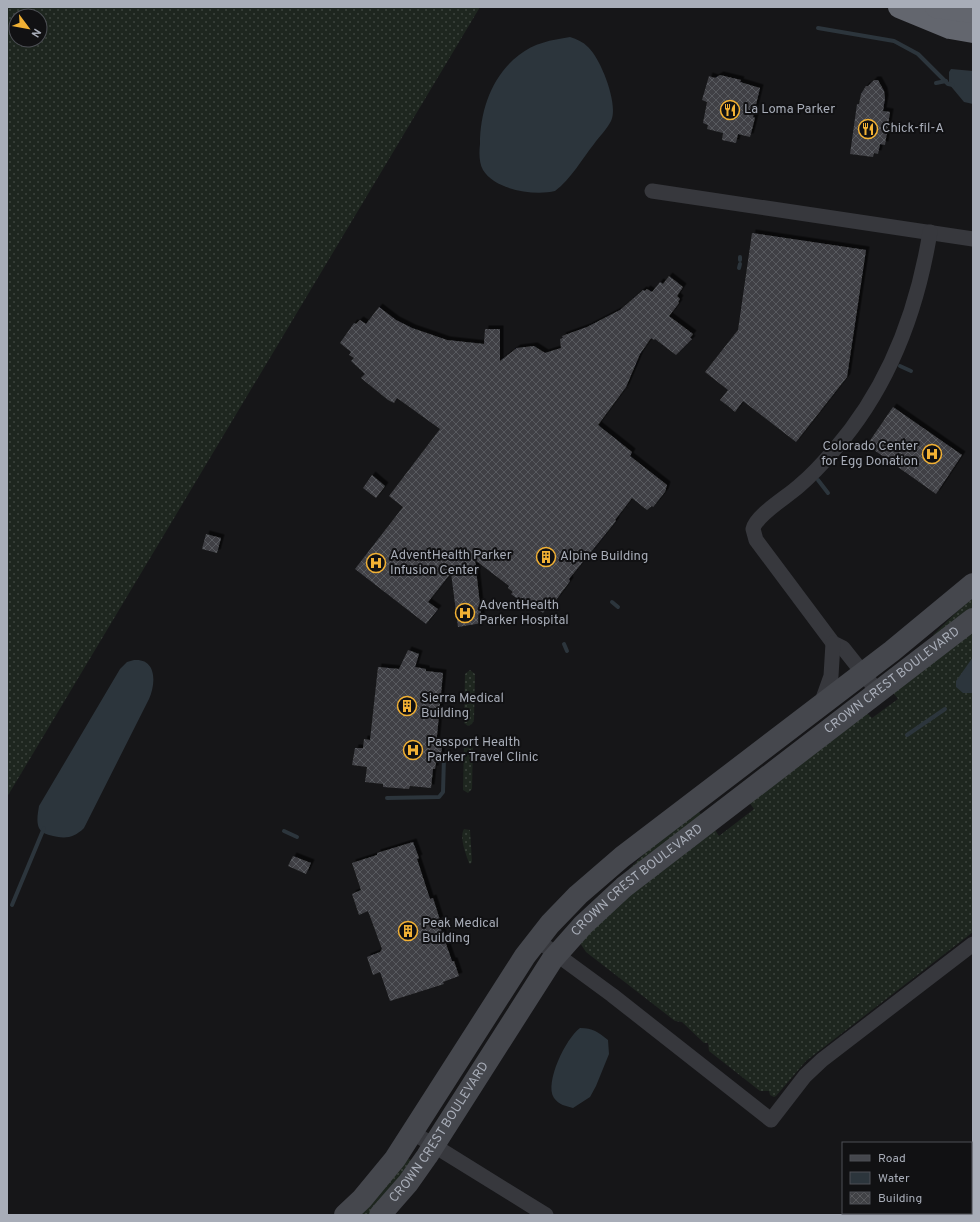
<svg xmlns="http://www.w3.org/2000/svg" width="980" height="1222" viewBox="0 0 980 1222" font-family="Overpass,sans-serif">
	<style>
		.grass { fill: url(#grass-dots); fill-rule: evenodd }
		.water { fill: #2c353c }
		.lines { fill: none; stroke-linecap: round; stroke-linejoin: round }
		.stream { stroke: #2c353c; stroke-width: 4 }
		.building { fill: url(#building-cross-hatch); filter: url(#shadow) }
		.street { stroke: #37383d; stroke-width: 15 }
		.secondary { stroke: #45474d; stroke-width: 22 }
		.highway { stroke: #63666e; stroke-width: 22 }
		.labels { text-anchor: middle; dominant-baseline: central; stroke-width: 4; stroke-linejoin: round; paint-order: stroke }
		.poi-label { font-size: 13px; fill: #a8adb8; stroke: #111113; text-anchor: start }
		.street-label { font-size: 13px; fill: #a8adb8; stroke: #111113 }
	</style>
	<defs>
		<pattern id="grass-dots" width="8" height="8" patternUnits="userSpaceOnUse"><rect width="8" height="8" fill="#1e261f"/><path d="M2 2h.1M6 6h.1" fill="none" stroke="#3c433d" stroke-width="1.8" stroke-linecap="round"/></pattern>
		<pattern id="building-cross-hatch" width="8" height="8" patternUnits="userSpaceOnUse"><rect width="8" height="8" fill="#404145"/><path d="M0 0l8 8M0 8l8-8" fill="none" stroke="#595a5e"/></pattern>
		<filter id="shadow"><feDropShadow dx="3.5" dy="-3.5" stdDeviation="0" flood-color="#0009"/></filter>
	</defs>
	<rect width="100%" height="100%" fill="#161618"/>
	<g class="grass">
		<path d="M 7,7 L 480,7 L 7,797 ZM 16,16 L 40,16 L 40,40 L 16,40 Z"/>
		<path d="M 973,596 L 973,608 L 936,637 L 933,635 Z"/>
		<path d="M 973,629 L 973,932 L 806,1061 L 776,1096 L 774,1097 L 770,1095 L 769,1091 L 760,1091 L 709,1051 L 708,1043 L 704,1043 L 682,1022 L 675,1021 L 586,952 L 580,943 L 603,916 L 715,830 L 719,836 L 754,809 L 749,802 L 866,712 L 872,718 L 898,699 L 892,691 Z"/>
		<path d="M 470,670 L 475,674 L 474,720 L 472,724 L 468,726 L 464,723 L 465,674 Z"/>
		<path d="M 466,738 L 470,738 L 473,742 L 472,789 L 468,793 L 463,790 L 464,742 Z"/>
		<path d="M 697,809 L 702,816 L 630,871 L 629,869 L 662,836 Z"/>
		<path d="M 464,829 L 470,830 L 472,862 L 470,864 L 469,863 C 466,854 459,837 464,829 Z"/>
		<path d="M 406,1157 L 414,1162 L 369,1215 L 356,1215 Z"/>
	</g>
	<g class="water">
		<path d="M 570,37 C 577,39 583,42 588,47 C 601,59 619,105 611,121 C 607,129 599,137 594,144 C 582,159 571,179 555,191 C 534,196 495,190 483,170 C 479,163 479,152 480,144 C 480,110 492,76 519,55 C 534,43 551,40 570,37 Z"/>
		<path d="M 951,69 L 973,71 L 973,104 L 964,102 L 949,84 L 949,72 Z"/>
		<path d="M 973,657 L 973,693 L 963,693 L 956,687 L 956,681 Z"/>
		<path d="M 134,660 C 157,658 156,684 149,699 L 84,828 C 73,839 64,839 49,835 C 45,834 41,832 39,828 C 36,821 38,813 39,806 L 120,669 L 127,662 Z"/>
		<path d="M 580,1028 C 593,1028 598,1032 608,1040 L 609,1054 L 596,1086 L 590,1097 L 573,1108 C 566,1106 559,1105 554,1098 C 544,1083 566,1038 580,1028 Z"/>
	</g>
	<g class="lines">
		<g class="stream">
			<path d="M 818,28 L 894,41 L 918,54 L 948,84 L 953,85"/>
			<path d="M 936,83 L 946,81"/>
			<path d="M 740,260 L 740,257"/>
			<path d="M 739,268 L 740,264"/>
			<path d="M 900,366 L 911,371"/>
			<path d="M 818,480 L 828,493"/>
			<path d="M 612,602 L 618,607"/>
			<path d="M 564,644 L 567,651"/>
			<path d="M 907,735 L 945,709"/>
			<path d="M 387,798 L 439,797 L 443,792 L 444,757"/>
			<path d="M 284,831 L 297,837"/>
			<path d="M 12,905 L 44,828"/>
			<path d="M 971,1202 L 973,1205"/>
		</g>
	</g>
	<g class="building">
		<path d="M 720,75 L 741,80 L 740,82 L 760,88 L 753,117 L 755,118 L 750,137 L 738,134 L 736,143 L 722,140 L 723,133 L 707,129 L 708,125 L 703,123 L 707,102 L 702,100 L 709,76 L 715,78 Z"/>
		<path d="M 874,80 L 878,80 L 884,91 L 885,98 L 883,111 L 890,112 L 885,145 L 880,144 L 878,154 L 874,153 L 873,157 L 850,154 L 857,104 L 859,104 L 861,94 L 866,86 L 868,86 Z"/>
		<path d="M 752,233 L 866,250 L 847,377 L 796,442 L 743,401 L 735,412 L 728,406 L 720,400 L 728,390 L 705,372 L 738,330 Z"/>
		<path d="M 669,276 L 683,287 L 677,296 L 680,299 L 678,302 L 679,303 L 669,316 L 693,334 L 690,338 L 692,339 L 676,355 L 655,339 L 654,340 L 651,338 L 640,354 L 626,387 L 598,425 L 632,452 L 630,456 L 667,485 L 665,492 L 653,507 L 652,506 L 647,510 L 632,498 L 615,520 L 616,521 L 569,579 L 570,581 L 556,600 L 554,598 L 543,613 L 527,601 L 521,598 L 519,600 L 511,594 L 513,592 L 508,588 L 509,586 L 475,560 L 482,623 L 458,627 L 451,573 L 428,602 L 438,609 L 426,624 L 355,569 L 403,507 L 389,496 L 440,429 L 397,398 L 394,403 L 388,400 L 361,378 L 365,374 L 351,361 L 354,358 L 349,355 L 351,352 L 340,343 L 354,323 L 356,324 L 360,320 L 366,324 L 379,307 L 396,320 L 412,328 L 447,340 L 484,344 L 485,329 L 500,329 L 500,361 L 517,348 L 534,346 L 545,353 L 561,348 L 560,339 L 563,338 L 562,336 L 587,327 L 620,310 L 643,290 L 645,291 L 647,289 L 652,292 L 660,282 L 663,284 Z"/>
		<path d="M 893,407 L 962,455 L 936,494 L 867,445 Z"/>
		<path d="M 372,475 L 385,486 L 376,498 L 363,488 Z"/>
		<path d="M 206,534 L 221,538 L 217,553 L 202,549 Z"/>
		<path d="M 408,650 L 419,654 L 415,667 L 426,669 L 426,671 L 443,673 L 436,746 L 442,746 L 440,763 L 436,762 L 435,769 L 433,769 L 431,788 L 410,786 L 409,789 L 383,787 L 383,784 L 365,782 L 367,767 L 352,765 L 355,748 L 363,748 L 364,739 L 370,740 L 378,667 L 399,669 Z"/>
		<path d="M 413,842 L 419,858 L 417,859 L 430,899 L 433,898 L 440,920 L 438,921 L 452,961 L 454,961 L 459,976 L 443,982 L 444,984 L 390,1001 L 380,972 L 373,975 L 367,957 L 380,952 L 382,949 L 368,911 L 359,915 L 352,894 L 361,890 L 352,863 L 377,855 L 377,853 Z"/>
		<path d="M 293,856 L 311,863 L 306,874 L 288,866 Z"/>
	</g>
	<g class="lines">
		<g class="street">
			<path d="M 652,191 L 973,239"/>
			<path d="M 878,692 L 843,648 L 833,643 L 756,540 L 753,529 C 756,515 787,497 799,486 C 812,475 824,462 835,449 C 889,387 917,312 930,232"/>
			<path d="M 821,704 L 831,676 L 833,643"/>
			<path d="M 537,940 L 612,995 L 771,1120 L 805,1076 L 822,1060 L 973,944"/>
			<path d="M 412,1132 L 546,1215"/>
		</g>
		<g class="secondary">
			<path d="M 345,1215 L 362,1199 L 395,1159 L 525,956 L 550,924 L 578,895 L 622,857 L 892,651 L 973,584"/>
			<path id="s1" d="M 380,1215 L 408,1183 L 427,1156 L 552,960 L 583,925 L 624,887 L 973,619"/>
		</g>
		<g class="highway">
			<path d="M 899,7 L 950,28 L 973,32"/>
			<path d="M 936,7 L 973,12"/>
		</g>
	</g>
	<defs>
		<symbol id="restaurant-ring" viewBox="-11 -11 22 22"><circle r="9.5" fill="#111113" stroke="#f2b134" stroke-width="1.5"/><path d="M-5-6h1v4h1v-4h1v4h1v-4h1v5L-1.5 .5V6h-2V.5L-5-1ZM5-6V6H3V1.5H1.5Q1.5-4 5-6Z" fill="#f2b134"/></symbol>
		<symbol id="hospital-ring" viewBox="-11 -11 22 22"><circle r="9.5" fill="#111113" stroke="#f2b134" stroke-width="1.5"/><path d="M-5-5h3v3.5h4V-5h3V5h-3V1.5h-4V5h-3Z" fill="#f2b134"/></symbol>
		<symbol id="building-ring" viewBox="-11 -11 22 22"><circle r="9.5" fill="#111113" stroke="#f2b134" stroke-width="1.5"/><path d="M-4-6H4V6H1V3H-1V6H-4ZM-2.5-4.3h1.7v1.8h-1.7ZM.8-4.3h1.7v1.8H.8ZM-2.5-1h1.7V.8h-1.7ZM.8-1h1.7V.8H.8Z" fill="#f2b134"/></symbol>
	</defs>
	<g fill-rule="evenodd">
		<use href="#restaurant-ring" x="719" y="99" width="22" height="22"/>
		<use href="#restaurant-ring" x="857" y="118" width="22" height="22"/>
		<use href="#hospital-ring" x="921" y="443" width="22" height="22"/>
		<use href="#building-ring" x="535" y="546" width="22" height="22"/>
		<use href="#hospital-ring" x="365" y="552" width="22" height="22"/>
		<use href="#hospital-ring" x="454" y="602" width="22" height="22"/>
		<use href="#building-ring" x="396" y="695" width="22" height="22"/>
		<use href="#hospital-ring" x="402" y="739" width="22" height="22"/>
		<use href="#building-ring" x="397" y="920" width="22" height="22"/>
	</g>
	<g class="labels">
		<g class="poi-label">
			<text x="744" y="110">La Loma Parker</text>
			<text x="882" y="129">Chick-fil-A</text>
			<text x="918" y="447" text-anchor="end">Colorado Center<tspan x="918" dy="15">for Egg Donation</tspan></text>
			<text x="390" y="556">AdventHealth Parker<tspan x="390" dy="15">Infusion Center</tspan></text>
			<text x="560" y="557">Alpine Building</text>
			<text x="479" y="606">AdventHealth<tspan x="479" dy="15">Parker Hospital</tspan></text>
			<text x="421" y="699">Sierra Medical<tspan x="421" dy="15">Building</tspan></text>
			<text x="427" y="743">Passport Health<tspan x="427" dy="15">Parker Travel Clinic</tspan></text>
			<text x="422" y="924">Peak Medical<tspan x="422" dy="15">Building</tspan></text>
		</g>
		<g class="street-label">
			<text stroke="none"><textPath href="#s1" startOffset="749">CROWN CREST BOULEVARD</textPath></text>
			<text stroke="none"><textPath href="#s1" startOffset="425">CROWN CREST BOULEVARD</textPath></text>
			<text stroke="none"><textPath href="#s1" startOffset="102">CROWN CREST BOULEVARD</textPath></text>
		</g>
	</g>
	<rect width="980" height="1222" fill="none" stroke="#a8adb8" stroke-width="16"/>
	<rect x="842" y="1142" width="130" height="72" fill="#111113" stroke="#4d4f55"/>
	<rect x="850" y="1155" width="20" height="6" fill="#45474d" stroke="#4d4f55"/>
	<text x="878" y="1162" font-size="12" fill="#a8adb8">Road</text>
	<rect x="850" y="1172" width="20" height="12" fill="#2c353c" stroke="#4d4f55"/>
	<text x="878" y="1182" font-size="12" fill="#a8adb8">Water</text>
	<rect x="850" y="1192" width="20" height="12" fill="url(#building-cross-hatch)" stroke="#4d4f55"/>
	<text x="878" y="1202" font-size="12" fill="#a8adb8">Building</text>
	<g transform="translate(28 28) rotate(122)"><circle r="19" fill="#111113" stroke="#4d4f55"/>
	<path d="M0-3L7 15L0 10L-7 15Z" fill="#f2b134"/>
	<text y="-6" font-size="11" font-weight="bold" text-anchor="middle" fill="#a8adb8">N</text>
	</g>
</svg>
